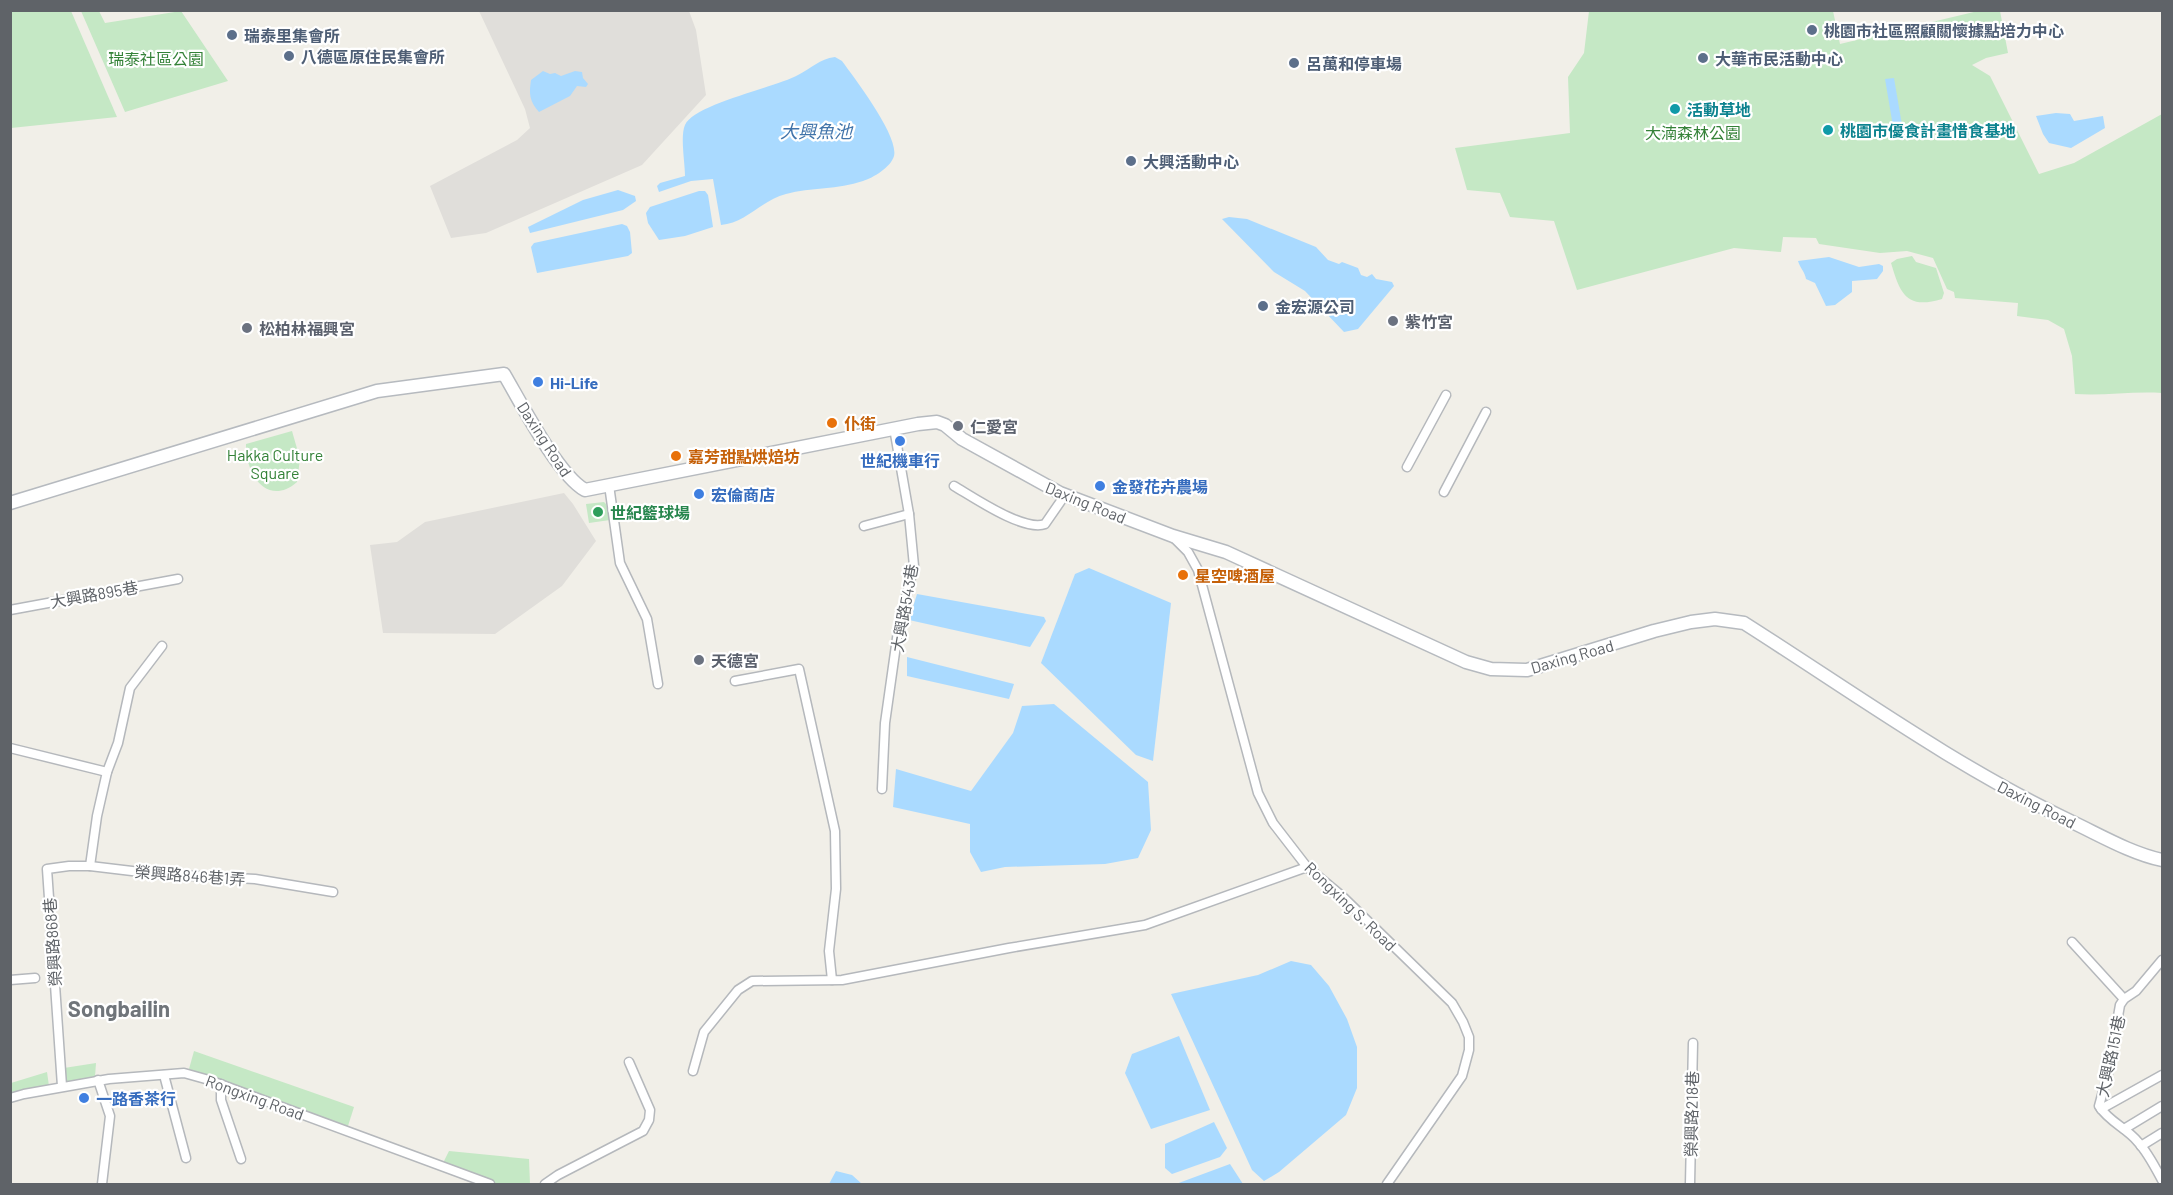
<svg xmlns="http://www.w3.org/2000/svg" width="2173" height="1195" viewBox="0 0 2173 1195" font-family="Barlow,'Noto Sans TC',sans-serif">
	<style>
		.industrial { fill: #e0deda }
		.green { fill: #c5e8c5 }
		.water { fill: #aadaff }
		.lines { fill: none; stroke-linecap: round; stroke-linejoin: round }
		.street-casing { stroke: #b5b8bc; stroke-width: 11 }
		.secondary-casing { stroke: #b6babf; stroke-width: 15 }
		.street { stroke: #fff; stroke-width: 8 }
		.secondary { stroke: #fff; stroke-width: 12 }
		.service-dot { fill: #5c6f8a; stroke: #fff; stroke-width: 2 }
		.culture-dot { fill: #0f9aa8; stroke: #fff; stroke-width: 2 }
		.worship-dot { fill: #6b7280; stroke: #fff; stroke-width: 2 }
		.shop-dot { fill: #3f7fe0; stroke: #fff; stroke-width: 2 }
		.food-dot { fill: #e8710a; stroke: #fff; stroke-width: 2 }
		.leisure-dot { fill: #2e9e5b; stroke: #fff; stroke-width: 2 }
		.labels { text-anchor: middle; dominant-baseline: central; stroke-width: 4.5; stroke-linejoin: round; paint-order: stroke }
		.service-label { font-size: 16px; font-weight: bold; fill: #4e5e75; stroke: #fff; text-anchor: start }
		.park-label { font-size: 16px; fill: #348238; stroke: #fff }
		.culture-label { font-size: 16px; font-weight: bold; fill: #0d838f; stroke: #fff; text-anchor: start }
		.worship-label { font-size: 16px; font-weight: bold; fill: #5b616d; stroke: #fff; text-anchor: start }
		.shop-label { font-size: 16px; font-weight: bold; fill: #366cbe; stroke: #fff; text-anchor: start }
		.food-label { font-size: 16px; font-weight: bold; fill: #c56008; stroke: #fff; text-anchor: start }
		.street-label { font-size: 16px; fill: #5f6368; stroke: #fff }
		.leisure-label { font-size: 16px; font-weight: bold; fill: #27864d; stroke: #fff; text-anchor: start }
		.water-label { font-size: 18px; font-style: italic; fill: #4174aa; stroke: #fff }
		.district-label { font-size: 22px; font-weight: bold; fill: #70757a; stroke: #fff }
	</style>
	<rect width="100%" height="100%" fill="#f1efe8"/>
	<g class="industrial">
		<path d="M 479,11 L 689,11 L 696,30 L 706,95 L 642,165 L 486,233 L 451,238 L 430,186 L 517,140 L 530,128 L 525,109 Z"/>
		<path d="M 564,493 L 573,504 L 596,541 L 562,586 L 495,634 L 383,633 L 370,545 L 397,542 L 425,522 Z"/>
	</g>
	<g class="green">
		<path d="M 10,11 L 71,11 L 117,117 L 11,128 Z"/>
		<path d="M 81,11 L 99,11 L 105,23 L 181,11 L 228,81 L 125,112 Z"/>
		<path d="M 1589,11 L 1833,11 L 1840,44 L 1978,11 L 2000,11 L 2008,53 L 1986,58 L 1972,65 L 1990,76 L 2039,174 L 2074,163 L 2162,114 L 2162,393 C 2133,391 2104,396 2075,394 L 2072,356 L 2064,329 L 2048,320 L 2017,316 L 2018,303 L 1955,298 L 1954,292 L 1947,289 L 1933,258 L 1907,251 L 1880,253 L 1819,244 L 1816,238 L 1783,237 L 1781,252 L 1734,248 L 1577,290 L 1554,221 L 1510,217 L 1500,193 L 1467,190 L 1455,148 L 1570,133 L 1568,77 L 1584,53 Z"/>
		<path d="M 1912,256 L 1916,262 L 1936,268 L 1944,293 L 1942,299 C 1906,310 1900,293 1891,263 L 1897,259 Z"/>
		<path d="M 292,431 L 300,459 L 297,482 C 267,508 245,473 246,444 Z"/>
		<path d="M 604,502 L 606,504 L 610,520 L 589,523 L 586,504 Z"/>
		<path d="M 194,1051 L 354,1107 L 348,1126 L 189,1069 Z"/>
		<path d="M 96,1063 L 95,1077 L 65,1083 L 64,1068 Z"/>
		<path d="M 47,1072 L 49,1086 L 11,1095 L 11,1083 Z"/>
		<path d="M 449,1151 L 529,1159 L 530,1184 L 498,1184 L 443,1163 Z"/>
	</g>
	<g class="water">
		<path d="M 835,57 L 842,61 C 855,79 899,136 894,156 C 891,167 873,178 863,181 C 838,190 811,187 786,194 C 762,200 746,223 721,225 L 713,179 L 691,181 L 659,192 L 657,186 L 660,183 L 685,176 C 685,163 680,136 685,125 C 694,104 777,87 798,75 C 812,68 819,59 835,57 Z"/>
		<path d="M 543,71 L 550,74 L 555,73 L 561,76 L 575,71 L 582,72 L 583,78 L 588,84 L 586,87 L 577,86 L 570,96 L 539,112 C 529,101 529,93 531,80 Z"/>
		<path d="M 1894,78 L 1904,137 L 1895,138 L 1885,79 Z"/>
		<path d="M 2056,113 L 2070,114 L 2074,121 L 2103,116 L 2105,128 L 2071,148 L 2049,143 L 2043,134 L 2036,116 Z"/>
		<path d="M 618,190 L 635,196 L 636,201 L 623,210 L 530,233 L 528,227 L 583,200 Z"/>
		<path d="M 699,191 L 705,191 L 708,195 L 713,227 L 685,236 L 659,240 L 648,223 L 646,213 L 650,207 Z"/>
		<path d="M 1229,217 L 1247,219 L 1316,247 L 1328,260 L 1339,264 L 1342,262 L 1358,268 L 1361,275 L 1367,277 L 1372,274 L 1376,279 L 1392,282 L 1394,286 L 1358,329 L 1344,332 L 1305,291 L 1274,272 L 1222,219 Z"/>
		<path d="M 622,224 L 627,226 L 630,232 L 632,253 L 628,256 L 537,273 L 531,247 L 534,243 Z"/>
		<path d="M 1829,257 L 1859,267 L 1879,264 L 1883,266 L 1883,271 L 1877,279 L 1852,281 L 1852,292 L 1835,305 L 1826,306 L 1815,283 L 1806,279 C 1805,272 1800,268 1798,261 Z"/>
		<path d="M 1089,568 L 1171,603 L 1153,761 L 1136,755 L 1041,663 L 1075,574 Z"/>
		<path d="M 917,594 L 1044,617 L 1046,621 L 1030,647 L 909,620 Z"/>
		<path d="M 907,657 L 1014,684 L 1009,699 L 907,676 Z"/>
		<path d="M 1054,704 L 1148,782 L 1151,830 L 1138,858 L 1105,864 L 1005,867 L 981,872 L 970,852 L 970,824 L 893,807 L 896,769 L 971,791 L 1013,733 L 1022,706 Z"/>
		<path d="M 1291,961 L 1311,965 L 1329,986 L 1347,1019 L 1357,1047 L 1357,1088 L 1346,1115 L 1279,1172 L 1264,1181 L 1252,1170 L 1171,994 L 1258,975 Z"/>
		<path d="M 1179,1036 L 1210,1110 L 1151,1129 L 1125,1073 L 1132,1054 Z"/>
		<path d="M 1214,1122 L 1227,1148 L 1220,1157 L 1172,1174 L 1165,1168 L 1165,1144 Z"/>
		<path d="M 1230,1164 L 1243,1184 L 1176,1184 Z"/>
		<path d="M 836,1171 L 852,1175 L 862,1184 L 829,1184 Z"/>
	</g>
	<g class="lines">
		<defs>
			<g id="street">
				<path d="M 1407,467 L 1446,395"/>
				<path d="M 609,485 L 620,563 L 647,619 L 658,684"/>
				<path d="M 954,486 C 973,497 1024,532 1045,524 L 1065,495"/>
				<path d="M 1444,492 L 1486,412"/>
				<path d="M 864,526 L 909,514"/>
				<path d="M 1173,537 L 1188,552 L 1198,570 L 1258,793 L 1273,823 L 1307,867 L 1342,896 L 1452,1003 L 1463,1022 L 1469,1037 L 1469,1050 L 1462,1076 L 1387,1184"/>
				<path d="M 10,610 L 178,579"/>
				<path d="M 735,681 L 799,669 L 835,831 L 836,889 L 829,951 L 832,980"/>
				<path d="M 10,748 L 107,772"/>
				<path d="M 882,789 L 885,723 L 899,624 L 914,566 L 909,514 L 894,428"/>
				<path d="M 90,866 L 97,816 L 107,772 L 118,743 L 130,688 L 162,646"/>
				<path d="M 2072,942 L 2124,999"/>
				<path d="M 2162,960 L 2136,991 L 2124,999 L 2120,1005 L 2108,1073 L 2099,1106 C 2109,1122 2127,1128 2138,1142 C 2148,1153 2155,1167 2162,1180"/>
				<path d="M 10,980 L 35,978"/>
				<path d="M 693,1071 L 704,1032 L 738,990 L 752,981 L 842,980 L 1009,948 L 1145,925 L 1307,867"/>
				<path d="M 164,1075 L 186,1158"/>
				<path d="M 98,1080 L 110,1116 L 102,1184"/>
				<path d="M 221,1084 L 221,1100 L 241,1159"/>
				<path d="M 62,1086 L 47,869 L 69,866 L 90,866 L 157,874 L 255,879 L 333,892"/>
				<path d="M 10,1098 L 24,1094 L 109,1079 L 184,1073 L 209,1080 L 490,1184"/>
				<path d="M 2101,1109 L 2162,1075"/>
				<path d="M 2124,1129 L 2162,1106"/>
				<path d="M 2141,1146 L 2162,1133"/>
				<path d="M 545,1184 L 558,1175 L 643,1131 L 649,1120 L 650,1110 L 629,1062"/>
				<path d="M 1690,1184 L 1693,1043"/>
			</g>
			<path id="secondary" d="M 10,503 L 377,391 L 504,374 C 521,403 558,475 585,490 L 918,424 L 937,422 L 945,425 L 962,439 L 1060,493 L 1173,536 L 1226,552 L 1466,662 L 1491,669 L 1527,670 L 1654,631 L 1691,622 L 1715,619 L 1744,623 C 1851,691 1956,767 2070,821 C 2100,835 2130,853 2162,860"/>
		</defs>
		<use href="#street" class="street-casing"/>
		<use href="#secondary" class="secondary-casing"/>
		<use href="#street" class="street"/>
		<use href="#secondary" class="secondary"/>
	</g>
	<g class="service-dot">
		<circle cx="1812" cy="30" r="6"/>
		<circle cx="232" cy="35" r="6"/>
		<circle cx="289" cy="56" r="6"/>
		<circle cx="1703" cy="58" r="6"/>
		<circle cx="1294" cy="63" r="6"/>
		<circle cx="1131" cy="161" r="6"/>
		<circle cx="1263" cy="306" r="6"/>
	</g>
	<g class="culture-dot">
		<circle cx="1675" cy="109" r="6"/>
		<circle cx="1828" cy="130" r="6"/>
	</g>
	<g class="worship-dot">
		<circle cx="1393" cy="321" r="6"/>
		<circle cx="247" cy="328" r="6"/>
		<circle cx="958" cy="426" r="6"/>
		<circle cx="699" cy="660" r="6"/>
	</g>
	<g class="shop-dot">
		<circle cx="538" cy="382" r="6"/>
		<circle cx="900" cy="441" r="6"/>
		<circle cx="1100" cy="486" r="6"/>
		<circle cx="699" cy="494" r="6"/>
		<circle cx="84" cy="1098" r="6"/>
	</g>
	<g class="food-dot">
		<circle cx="832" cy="423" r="6"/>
		<circle cx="676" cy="456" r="6"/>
		<circle cx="1183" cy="575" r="6"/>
	</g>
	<circle class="leisure-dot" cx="598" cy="512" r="6"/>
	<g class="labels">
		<g class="service-label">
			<text x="1824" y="30">桃園市社區照顧關懷據點培力中心</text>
			<text x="244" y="35">瑞泰里集會所</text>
			<text x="301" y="56">八德區原住民集會所</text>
			<text x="1715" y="58">大華市民活動中心</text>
			<text x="1306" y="63">呂萬和停車場</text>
			<text x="1143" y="161">大興活動中心</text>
			<text x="1275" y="306">金宏源公司</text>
		</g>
		<g class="park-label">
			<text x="156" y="58">瑞泰社區公園</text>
			<text x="1693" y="132">大湳森林公園</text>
			<text x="275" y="454">Hakka Culture<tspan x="275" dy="18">Square</tspan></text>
		</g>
		<g class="culture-label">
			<text x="1687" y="109">活動草地</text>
			<text x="1840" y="130">桃園市優食計畫惜食基地</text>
		</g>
		<g class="worship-label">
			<text x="1405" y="321">紫竹宮</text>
			<text x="259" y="328">松柏林福興宮</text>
			<text x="970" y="426">仁愛宮</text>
			<text x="711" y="660">天德宮</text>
		</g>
		<g class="shop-label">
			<text x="550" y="382">Hi-Life</text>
			<text x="900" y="460" text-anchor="middle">世紀機車行</text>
			<text x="1112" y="486">金發花卉農場</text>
			<text x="711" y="494">宏倫商店</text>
			<text x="96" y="1098">一路香茶行</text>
		</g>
		<g class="food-label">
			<text x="844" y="423">仆街</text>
			<text x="688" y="456">嘉芳甜點烘焙坊</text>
			<text x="1195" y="575">星空啤酒屋</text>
		</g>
		<g class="street-label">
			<text transform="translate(545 439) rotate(57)">Daxing Road</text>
			<text transform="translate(1086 502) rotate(22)">Daxing Road</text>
			<text transform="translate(94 594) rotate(-10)">大興路895巷</text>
			<text transform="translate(904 608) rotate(-80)">大興路543巷</text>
			<text transform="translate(1572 656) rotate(-16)">Daxing Road</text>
			<text transform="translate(2037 804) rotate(27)">Daxing Road</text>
			<text transform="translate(190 875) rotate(4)">榮興路846巷1弄</text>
			<text transform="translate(1351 906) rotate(44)">Rongxing S. Road</text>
			<text transform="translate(52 942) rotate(-94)">榮興路868巷</text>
			<text transform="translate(2110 1056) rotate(-78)">大興路151巷</text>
			<text transform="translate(255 1097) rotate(20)">Rongxing Road</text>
			<text transform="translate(1691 1114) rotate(-89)">榮興路218巷</text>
		</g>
		<g class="leisure-label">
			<text x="610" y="512">世紀籃球場</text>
		</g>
		<g class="water-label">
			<text x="816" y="131">大興魚池</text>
		</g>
		<g class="district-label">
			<text x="119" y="1008">Songbailin</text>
		</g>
	</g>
	<rect width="2173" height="1195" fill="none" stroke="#5f6368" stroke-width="24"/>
</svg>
